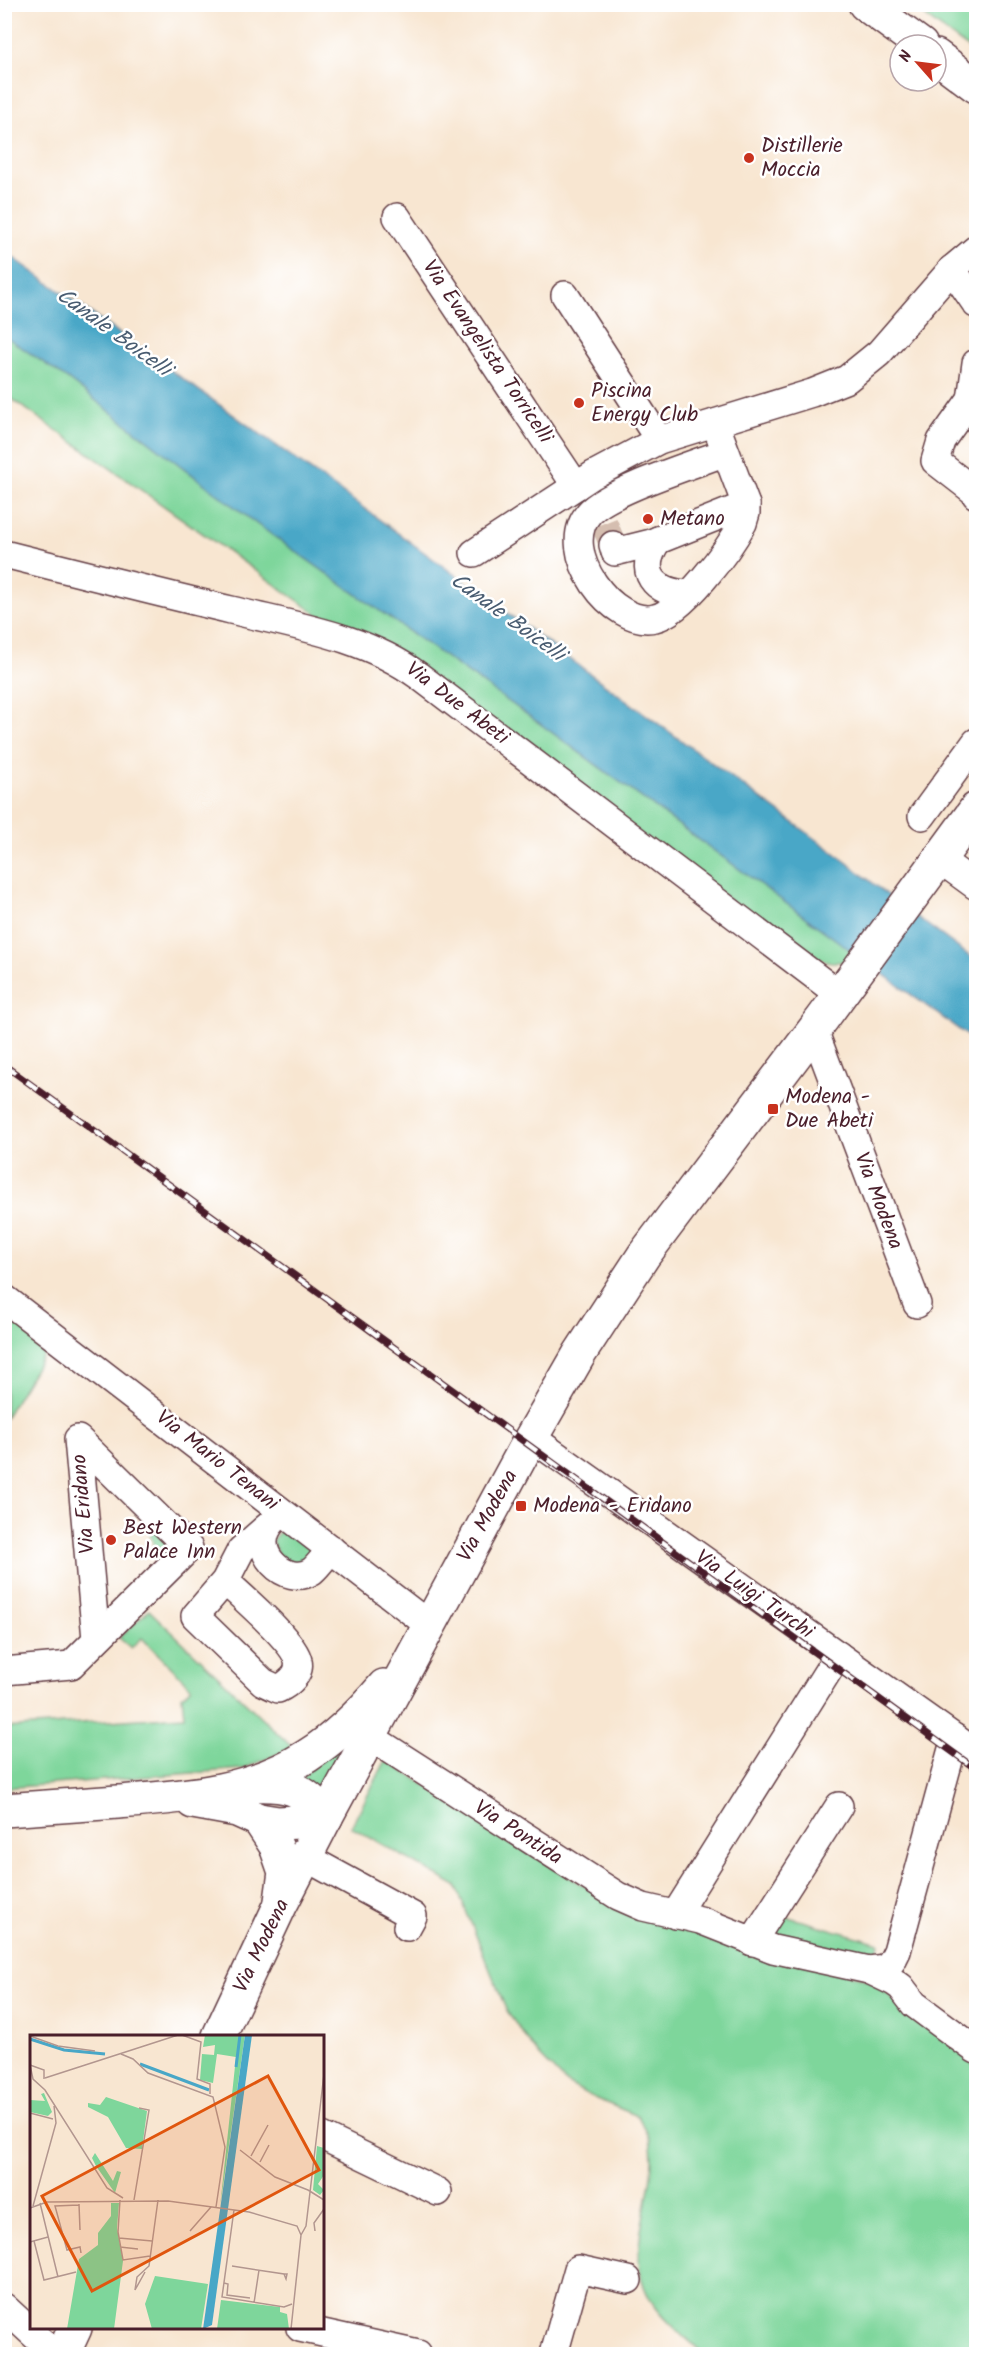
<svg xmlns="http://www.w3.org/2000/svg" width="981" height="2359" viewBox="0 0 981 2359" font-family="Kalam,sans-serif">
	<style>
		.green { fill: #7ed69b; stroke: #647a63; stroke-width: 1.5 }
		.water { fill: #48a7c7; stroke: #496379; stroke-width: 1.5 }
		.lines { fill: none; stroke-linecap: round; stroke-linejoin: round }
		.minor-tunnel { stroke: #d5beb0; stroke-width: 27; stroke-dasharray: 27 14; stroke-linecap: butt }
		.minor-casing { stroke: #643d44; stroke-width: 30 }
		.major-casing { stroke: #643d44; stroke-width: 36 }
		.minor { stroke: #fff; stroke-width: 27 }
		.major { stroke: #fff; stroke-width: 33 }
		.rail-casing { stroke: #4a1f2b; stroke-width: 7 }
		.rail { stroke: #fff; stroke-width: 4.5; stroke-dasharray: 14; stroke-linecap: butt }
		.poi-dot { fill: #c8321e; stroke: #fff; stroke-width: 2 }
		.labels { text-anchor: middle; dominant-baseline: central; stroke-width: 5; stroke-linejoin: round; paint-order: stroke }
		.poi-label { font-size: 21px; fill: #4a1f2b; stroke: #fff; text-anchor: start }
		.street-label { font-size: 21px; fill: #4a1f2b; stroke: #fff }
		.water-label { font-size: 22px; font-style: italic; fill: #495c71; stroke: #fff }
		.inset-river { fill: none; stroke: #48a7c7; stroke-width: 3 }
		.inset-road { fill: none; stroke: #b2968f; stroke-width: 1.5 }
		.view { fill: #e0560e; fill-opacity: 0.15; stroke: #e0560e; stroke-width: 3 }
		.inset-edge { fill: none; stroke: #4a1f2b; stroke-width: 3 }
	</style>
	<rect width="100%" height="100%" fill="#fff"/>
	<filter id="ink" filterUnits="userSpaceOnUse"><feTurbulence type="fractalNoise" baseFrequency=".0167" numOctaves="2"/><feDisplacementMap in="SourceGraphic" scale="12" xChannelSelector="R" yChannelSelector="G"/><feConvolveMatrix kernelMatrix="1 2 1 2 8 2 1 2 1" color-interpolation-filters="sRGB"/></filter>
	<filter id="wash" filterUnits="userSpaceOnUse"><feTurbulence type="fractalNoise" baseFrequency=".008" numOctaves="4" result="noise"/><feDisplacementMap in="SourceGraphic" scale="24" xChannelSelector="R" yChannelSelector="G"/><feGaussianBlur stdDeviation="1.35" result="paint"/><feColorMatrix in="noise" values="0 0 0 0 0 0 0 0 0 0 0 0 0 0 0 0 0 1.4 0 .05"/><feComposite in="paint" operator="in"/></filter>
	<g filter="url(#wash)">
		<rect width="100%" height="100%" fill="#f8e6d1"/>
		<g class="green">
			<path d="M 910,5 L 976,5 L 976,54 Z"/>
			<path d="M 5,336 L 69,380 L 258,525 L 539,723 L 859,956 C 840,967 825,962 806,954 L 324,619 L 5,394 Z"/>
			<path d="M 5,1310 L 50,1344 L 5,1418 Z"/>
			<path d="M 151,1522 L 176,1539 L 161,1567 L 147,1525 Z"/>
			<path d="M 282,1529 C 297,1530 307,1541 314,1554 L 305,1566 L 278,1558 L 273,1539 Z"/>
			<path d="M 149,1610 L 293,1748 L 243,1769 L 5,1788 L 5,1728 L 184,1716 L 182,1696 L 191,1687 L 142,1638 L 131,1648 L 119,1638 Z"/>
			<path d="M 363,1717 L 323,1795 L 299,1780 Z"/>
			<path d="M 386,1760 L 579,1883 L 871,1981 L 976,2060 L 976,2354 L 704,2354 C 686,2338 663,2320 650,2299 C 620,2248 661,2190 650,2140 C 648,2132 641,2123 638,2116 L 594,2098 L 565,2082 L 539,2055 L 507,2012 L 456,1886 L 351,1827 Z"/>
			<path d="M 785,1916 L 879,1943 L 877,1955 L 773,1937 Z"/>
		</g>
		<path class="water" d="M 4,251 L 365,509 L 835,853 L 898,903 L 976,961 L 976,1042 L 539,723 L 258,525 L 69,380 L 5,336 Z"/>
	</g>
	<g filter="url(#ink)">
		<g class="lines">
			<path class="minor-tunnel" d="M 604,523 L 613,545"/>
			<defs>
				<g id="minor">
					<path d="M 397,217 L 576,486"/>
					<path d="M 952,269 L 976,304"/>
					<path d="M 565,295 L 659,440"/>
					<path d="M 976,392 L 941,441 L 935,461 L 975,492 L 976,495"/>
					<path d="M 971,400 L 976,363"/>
					<path d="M 715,423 L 746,505 L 746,513 L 743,523 C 729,549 683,612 655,618 C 613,628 556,551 589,513 C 608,491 695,464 726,452"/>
					<path d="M 658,540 C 636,572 654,593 689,594"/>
					<path d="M 613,545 L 615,552 L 651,543 L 746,505"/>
					<path d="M 474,553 L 593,475 L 659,440 L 812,393 L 847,379 L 879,353 L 952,269 L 976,249"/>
					<path d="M 4,554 C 80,573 155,592 231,610 C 295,626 365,636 419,676 L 840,995"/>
					<path d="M 922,816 L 976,742"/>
					<path d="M 939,859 L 976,886"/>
					<path d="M 814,1030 L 917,1304"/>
					<path d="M 4,1298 L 429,1625"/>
					<path d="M 532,1438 L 976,1753"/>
					<path d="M 273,1521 C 246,1551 287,1588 312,1571 C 319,1565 325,1556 331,1549"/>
					<path d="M 225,1581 C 241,1596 295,1642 298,1661 C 301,1674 289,1684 278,1689 L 263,1682 L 195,1616 L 225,1581 L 241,1550 L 267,1527"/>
					<path d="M 4,1671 L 71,1665 L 189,1548 L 78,1439 L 96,1639"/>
					<path d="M 369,1736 L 618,1896 L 643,1907 L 700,1920 L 773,1949 L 869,1970 L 885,1968 L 892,1961 L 897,1951 L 955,1738"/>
					<path d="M 305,1857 L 413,1916 L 407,1927"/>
					<path d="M 675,1915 L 838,1655"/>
					<path d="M 752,1942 L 839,1806"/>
					<path d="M 869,1970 L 894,1982 L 901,1987 L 914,2004 L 976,2050"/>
					<path d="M 322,2136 L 438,2192"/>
					<path d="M 4,2307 L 55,2354"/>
					<path d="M 300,2328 L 418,2354"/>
					<path d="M 554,2354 L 578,2269 L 628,2280"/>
				</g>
				<g id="major">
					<path d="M 865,4 L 921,45"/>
					<path d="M 936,56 L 976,86"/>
					<path d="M 250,1785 C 285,1783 304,1787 326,1817"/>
					<path d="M 193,1802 L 237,1810 L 259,1820 L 278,1823 L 300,1822 L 326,1817"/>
					<path d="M 4,1810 C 42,1807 80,1805 118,1802 C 184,1797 249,1793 307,1756 C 335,1738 363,1711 384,1686"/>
					<path d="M 259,1820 L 276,1846 L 285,1872 L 281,1901"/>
					<path d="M 219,2036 L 280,1906 L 326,1817 L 527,1445 L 580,1353 L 644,1255 L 823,1018 L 976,809"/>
					<path d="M 63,2354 L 75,2328"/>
				</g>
			</defs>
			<use href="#minor" class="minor-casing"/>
			<use href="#major" class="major-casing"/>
			<use href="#minor" class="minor"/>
			<use href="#major" class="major"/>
			<defs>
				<path id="rail" d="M 4,1065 L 976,1769"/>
			</defs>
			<use href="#rail" class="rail-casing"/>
			<use href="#rail" class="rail"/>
		</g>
	</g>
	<g class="poi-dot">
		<circle cx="749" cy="158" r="6"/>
		<circle cx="579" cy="403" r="6"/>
		<circle cx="648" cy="519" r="6"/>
		<rect x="767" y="1103" width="12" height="12" rx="3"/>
		<rect x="515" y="1500" width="12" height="12" rx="3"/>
		<circle cx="111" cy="1540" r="6"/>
	</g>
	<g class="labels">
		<g class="poi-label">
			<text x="761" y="146">Distillerie<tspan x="761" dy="24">Moccia</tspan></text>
			<text x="591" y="391">Piscina<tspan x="591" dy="24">Energy Club</tspan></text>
			<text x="660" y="519">Metano</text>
			<text x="785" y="1097">Modena -<tspan x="785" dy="24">Due Abeti</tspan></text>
			<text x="533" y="1506">Modena - Eridano</text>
			<text x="123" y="1528">Best Western<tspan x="123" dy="24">Palace Inn</tspan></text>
		</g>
		<g class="street-label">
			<text transform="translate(487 352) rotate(56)">Via Evangelista Torricelli</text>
			<text transform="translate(457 704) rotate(37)">Via Due Abeti</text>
			<text transform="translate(878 1201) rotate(69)">Via Modena</text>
			<text transform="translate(217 1461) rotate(38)">Via Mario Tenani</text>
			<text transform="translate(84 1504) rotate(-95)">Via Eridano</text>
			<text transform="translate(488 1516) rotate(-61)">Via Modena</text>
			<text transform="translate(754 1595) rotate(35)">Via Luigi Turchi</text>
			<text transform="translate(518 1833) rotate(33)">Via Pontida</text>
			<text transform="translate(262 1946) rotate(-64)">Via Modena</text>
		</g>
		<g class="water-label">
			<text transform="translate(113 333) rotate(36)">Canale Boicelli</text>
			<text transform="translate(507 618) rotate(36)">Canale Boicelli</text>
		</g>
	</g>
	<g transform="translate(30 2035)">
		<rect width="294" height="294" fill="#f8e6d1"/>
		<path d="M 175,0 L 215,0 L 190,172 L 206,22 L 187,19 L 183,48 L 170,45 L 172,19 L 184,20 L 185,10 L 173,12 ZM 14,58 L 22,77 L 18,81 L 0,77 L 0,65 L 15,66 L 11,59 ZM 76,62 L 117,76 L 112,114 L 96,113 L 78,82 L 58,72 L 58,68 L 70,70 ZM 287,111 L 294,113 L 294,140 L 288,149 L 294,155 L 290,160 L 283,155 ZM 65,118 L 83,146 L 87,136 L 91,137 L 85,158 L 66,131 L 62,123 ZM 81,168 L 89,168 L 87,193 L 93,226 L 84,294 L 37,294 L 49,224 L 68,210 L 68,198 L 81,181 ZM 125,241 L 178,249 L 171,294 L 122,294 L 115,269 ZM 191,265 L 250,272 L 250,277 L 257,279 L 259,294 L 187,294 Z" fill="#7ed69b"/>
		<path d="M 215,0 L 222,0 L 182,290 L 173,294 Z" fill="#48a7c7"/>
		<path class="inset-river" d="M 0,4 L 34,15 L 75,19M 110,29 L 179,55M 206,32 L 210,0"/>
		<path class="inset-road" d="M 152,0 L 171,7 L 167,44 L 180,49 L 180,59M 0,1 L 28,11 L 65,16M 91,19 L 103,24 L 118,38 L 183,62 L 195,112 L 186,172M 0,30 L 3,44 L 15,55 L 77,153 L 93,163M 0,30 L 14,35 L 14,44M 15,43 L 148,0M 0,78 L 23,84M 210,115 L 245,142 L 278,155M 221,121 L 238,90M 230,127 L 239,110M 278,155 L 294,165M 90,165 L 88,197 L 93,225 L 120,221M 104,165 L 119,75 L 109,73M 10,168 L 28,242M 49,169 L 50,195M 49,170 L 25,171 L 37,215 L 50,212 L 51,218M 3,171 L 26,88 L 24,71M 0,173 L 17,167 L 138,166 L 219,177 L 267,191 L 271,200 L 261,294M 204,175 L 192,262 L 254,272 L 262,269M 160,196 L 181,172M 285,196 L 284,188 L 294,174M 271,200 L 276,191 L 294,39M 89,203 L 122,206M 4,206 L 14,245 L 46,237M 0,207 L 18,202M 90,212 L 108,214M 202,231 L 254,239 L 256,244 L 257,239 L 254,239M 115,237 L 105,255 L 107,242 L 119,231 L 128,165M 194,248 L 198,249 L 197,260 L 220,263M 224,268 L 229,235"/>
		<path class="view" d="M 238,41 L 289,135 L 62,256 L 12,161 Z"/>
		<rect width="294" height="294" class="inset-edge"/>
	</g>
	<rect width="981" height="2359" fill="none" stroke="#fff" stroke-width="24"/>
	<g transform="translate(918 63) rotate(298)"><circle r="28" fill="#ffffff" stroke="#b7a5aa" stroke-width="1.5"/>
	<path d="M0-4.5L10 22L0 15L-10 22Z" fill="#c8321e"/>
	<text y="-9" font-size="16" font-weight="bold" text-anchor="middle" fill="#4a1f2b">N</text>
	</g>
</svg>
